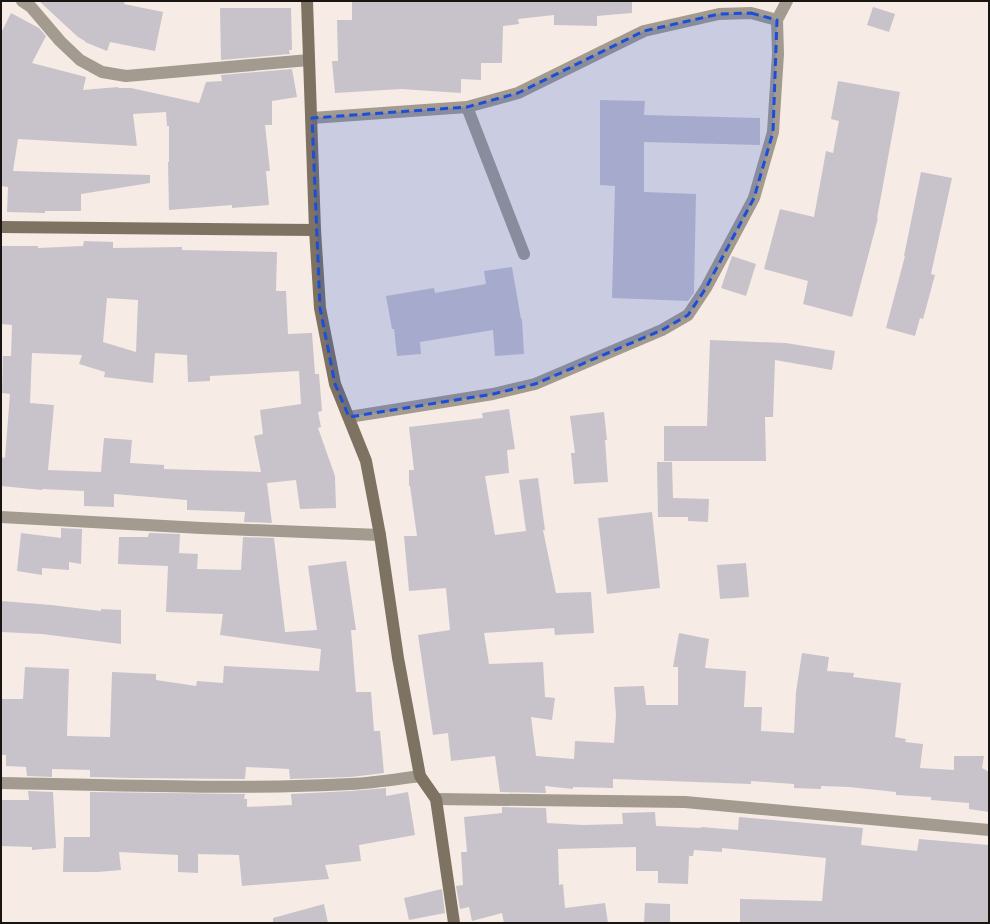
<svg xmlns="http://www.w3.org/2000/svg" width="990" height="924" viewBox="0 0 990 924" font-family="'Source Sans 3',sans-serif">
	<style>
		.building { fill: #c8c2cb; fill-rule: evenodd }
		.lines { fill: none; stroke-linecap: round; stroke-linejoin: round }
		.street { stroke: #a39b8f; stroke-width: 12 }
		.secondary { stroke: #7e7362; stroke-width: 12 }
		.marked { fill: #1d4ed8; fill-opacity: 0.2; stroke: #1d4ed8; stroke-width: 3; stroke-dasharray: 8 5; stroke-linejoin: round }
	</style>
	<rect width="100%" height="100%" fill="#f6ece5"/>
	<g class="building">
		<path d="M 39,1 L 125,1 L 124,4 L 163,12 L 155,51 L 110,42 L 107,51 L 85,42 L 85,41 L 78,37 Z"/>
		<path d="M 352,1 L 632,1 L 632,13 L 597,16 L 597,26 L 554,25 L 554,15 L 518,19 L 519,24 L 503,26 L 502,63 L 481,63 L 481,80 L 461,79 L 461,93 L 401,89 L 335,93 L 332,61 L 338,61 L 337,20 L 352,20 Z"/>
		<path d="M 873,7 L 895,14 L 889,32 L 867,25 Z"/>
		<path d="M 220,8 L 291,8 L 292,50 L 289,50 L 290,54 L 221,60 Z"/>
		<path d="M 11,13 L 39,28 L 46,36 L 32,63 L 86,77 L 83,90 L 118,87 L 119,88 L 131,88 L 199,103 L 206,82 L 222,81 L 221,75 L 292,69 L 297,97 L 272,101 L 272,125 L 265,125 L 270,171 L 266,171 L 269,205 L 232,208 L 232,205 L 169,210 L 168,162 L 169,162 L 169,126 L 167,126 L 166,112 L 133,114 L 137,146 L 18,139 L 13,171 L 150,175 L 150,183 L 81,194 L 81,211 L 45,211 L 45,213 L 7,212 L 8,187 L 1,186 L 1,33 Z"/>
		<path d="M 838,81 L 900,92 L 877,218 L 878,218 L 852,317 L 803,304 L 808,281 L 764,269 L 780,209 L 814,217 L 826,151 L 833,153 L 839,121 L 831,119 Z"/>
		<path d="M 600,100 L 645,101 L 644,115 L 760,118 L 760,145 L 644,142 L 644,192 L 696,194 L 694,293 L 688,301 L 612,298 L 615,186 L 600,185 Z"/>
		<path d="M 921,172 L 952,178 L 931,274 L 935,275 L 923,319 L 920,318 L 915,336 L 886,328 L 905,256 L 904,256 Z"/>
		<path d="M 84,241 L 113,242 L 113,248 L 182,247 L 182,250 L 277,252 L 276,291 L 286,291 L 288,334 L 312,333 L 315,374 L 319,374 L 322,411 L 318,412 L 321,427 L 318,428 L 335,476 L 336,508 L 300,509 L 296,480 L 267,483 L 272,523 L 244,522 L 245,512 L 187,510 L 187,500 L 114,494 L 114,507 L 84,506 L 84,491 L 42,489 L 42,490 L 1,486 L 1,457 L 5,458 L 10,394 L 2,393 L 3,356 L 11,356 L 12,325 L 1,324 L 1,246 L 38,246 L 38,248 L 83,246 ZM 107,298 L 138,300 L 136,352 L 103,342 ZM 32,353 L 82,355 L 79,364 L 105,372 L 104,377 L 153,383 L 155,353 L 187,355 L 188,382 L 210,381 L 210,376 L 299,371 L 301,404 L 260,410 L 263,434 L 254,436 L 261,472 L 164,469 L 164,465 L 130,463 L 132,440 L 104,438 L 101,472 L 48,470 L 54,405 L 30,403 Z"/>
		<path d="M 732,256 L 756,264 L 746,296 L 721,288 Z"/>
		<path d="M 512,267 L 521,319 L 522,319 L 524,354 L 495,356 L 493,330 L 420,342 L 421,354 L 397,356 L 394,329 L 392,329 L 386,296 L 434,288 L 435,293 L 486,284 L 484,271 Z"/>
		<path d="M 710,340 L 786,343 L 835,351 L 832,370 L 775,360 L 773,417 L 765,417 L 766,461 L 664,461 L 664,426 L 707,426 Z"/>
		<path d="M 509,409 L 515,449 L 507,450 L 509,473 L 485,476 L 495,535 L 526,531 L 519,480 L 538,478 L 545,530 L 543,530 L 556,593 L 591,592 L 594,633 L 555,635 L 554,628 L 484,633 L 489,664 L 543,662 L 545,697 L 555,698 L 552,720 L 531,717 L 536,756 L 574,759 L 575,741 L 614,743 L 616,715 L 614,687 L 644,686 L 646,705 L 678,705 L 678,667 L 673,667 L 679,633 L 709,639 L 705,668 L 746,671 L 744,707 L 762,707 L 761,731 L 794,733 L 796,692 L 802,653 L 829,657 L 827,671 L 854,673 L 853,677 L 901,683 L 895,737 L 906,739 L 905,742 L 923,744 L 920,768 L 954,770 L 954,756 L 984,756 L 982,768 L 989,772 L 989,812 L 969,809 L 969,803 L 931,800 L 931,797 L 896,795 L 896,792 L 849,787 L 821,786 L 821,789 L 794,788 L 794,784 L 751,781 L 751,784 L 613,779 L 613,788 L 573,787 L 573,789 L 545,786 L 546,793 L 500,792 L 495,756 L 451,761 L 448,733 L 433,735 L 418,635 L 450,630 L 446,588 L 409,591 L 404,536 L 417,536 L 410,486 L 409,486 L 409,470 L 414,470 L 409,427 L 483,418 L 482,413 Z"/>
		<path d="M 604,412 L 607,440 L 605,440 L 608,482 L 574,484 L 571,453 L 575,453 L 570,416 Z"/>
		<path d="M 657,462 L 672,462 L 673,498 L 709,499 L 708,522 L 688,521 L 688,517 L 658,517 Z"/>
		<path d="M 652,512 L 660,588 L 607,594 L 598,518 Z"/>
		<path d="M 61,528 L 82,529 L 81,564 L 69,562 L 69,570 L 42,568 L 42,575 L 17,571 L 21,533 L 61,538 Z"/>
		<path d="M 149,533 L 180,534 L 179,553 L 198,554 L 197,569 L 241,570 L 243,537 L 274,538 L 285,632 L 317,630 L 308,566 L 346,561 L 356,630 L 351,630 L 356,692 L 371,692 L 374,731 L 380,731 L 384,773 L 351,777 L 290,779 L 289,769 L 246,767 L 245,779 L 132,778 L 90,777 L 90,770 L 52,769 L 52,777 L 27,776 L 26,767 L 6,766 L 6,755 L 1,755 L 1,699 L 23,699 L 25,667 L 69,669 L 67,736 L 110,737 L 112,672 L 156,674 L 156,680 L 196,686 L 197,681 L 223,683 L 224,666 L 319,671 L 321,649 L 220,635 L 223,614 L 166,612 L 168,566 L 118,564 L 119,537 L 148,537 Z"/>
		<path d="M 746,563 L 749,597 L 720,599 L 717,565 Z"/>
		<path d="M 1,601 L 51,605 L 101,611 L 101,609 L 121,610 L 121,644 L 42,634 L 1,632 Z"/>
		<path d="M 386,788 L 386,796 L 408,792 L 415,835 L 359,845 L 361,861 L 325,865 L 329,879 L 242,886 L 239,855 L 198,854 L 198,873 L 178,872 L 178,855 L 119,852 L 121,870 L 98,872 L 63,872 L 64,837 L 90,837 L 90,792 L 245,794 L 244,799 L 247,799 L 247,807 L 292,805 L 291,794 L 351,791 Z"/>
		<path d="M 28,791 L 53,792 L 56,848 L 32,850 L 32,847 L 1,846 L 1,800 L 29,800 Z"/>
		<path d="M 502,807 L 546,808 L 547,823 L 583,825 L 623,824 L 622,813 L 655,812 L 656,826 L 701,828 L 701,827 L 738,830 L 739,817 L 863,828 L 861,845 L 917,851 L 919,839 L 989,845 L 989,923 L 770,923 L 770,922 L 740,922 L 740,899 L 822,901 L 826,858 L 722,848 L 722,852 L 694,850 L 693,856 L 689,856 L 688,884 L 658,883 L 658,871 L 636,871 L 636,847 L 558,849 L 559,885 L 563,884 L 565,908 L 605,903 L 608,923 L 504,923 L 502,913 L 472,921 L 469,907 L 460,909 L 456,886 L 463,885 L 461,852 L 467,852 L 464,817 L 502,813 Z"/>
		<path d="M 442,889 L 445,913 L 409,920 L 404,898 Z"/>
		<path d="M 645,903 L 670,904 L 670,923 L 644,923 Z"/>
		<path d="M 324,904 L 328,923 L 273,923 L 273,918 Z"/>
	</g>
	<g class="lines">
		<g class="street">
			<path d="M 22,1 L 31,7 L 60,41 L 80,60 L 102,72 L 126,76 L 309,60"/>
			<path d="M 467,107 L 524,254"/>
			<path d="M 312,118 L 467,107 L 518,93 L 644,31 L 719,14 L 751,13 L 777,20"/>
			<path d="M 349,417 L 493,394 L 535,384 L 662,330 L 688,315 L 706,288 L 754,198 L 773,132 L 778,54 L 777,20 L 787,1"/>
			<path d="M 1,517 L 201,528 L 380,535"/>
			<path d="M 1,783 C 118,785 234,790 351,784 C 374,783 397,779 420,776"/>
			<path d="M 436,799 L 685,802 L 989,830"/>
		</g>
		<g class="secondary">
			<path d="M 307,1 L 315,230 L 320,308 L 335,384 L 366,461 L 380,535 L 398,658 L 420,776 L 436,799 L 454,923"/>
			<path d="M 1,227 L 315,230"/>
		</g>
	</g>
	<path class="marked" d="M 751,13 L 777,20 L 773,132 L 754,198 L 706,288 L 688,315 L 662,330 L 535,384 L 493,394 L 349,417 L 335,384 L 320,308 L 312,118 L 467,107 L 518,93 L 644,31 L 719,14 Z"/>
	<rect width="990" height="924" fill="none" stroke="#181513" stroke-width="4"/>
</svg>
